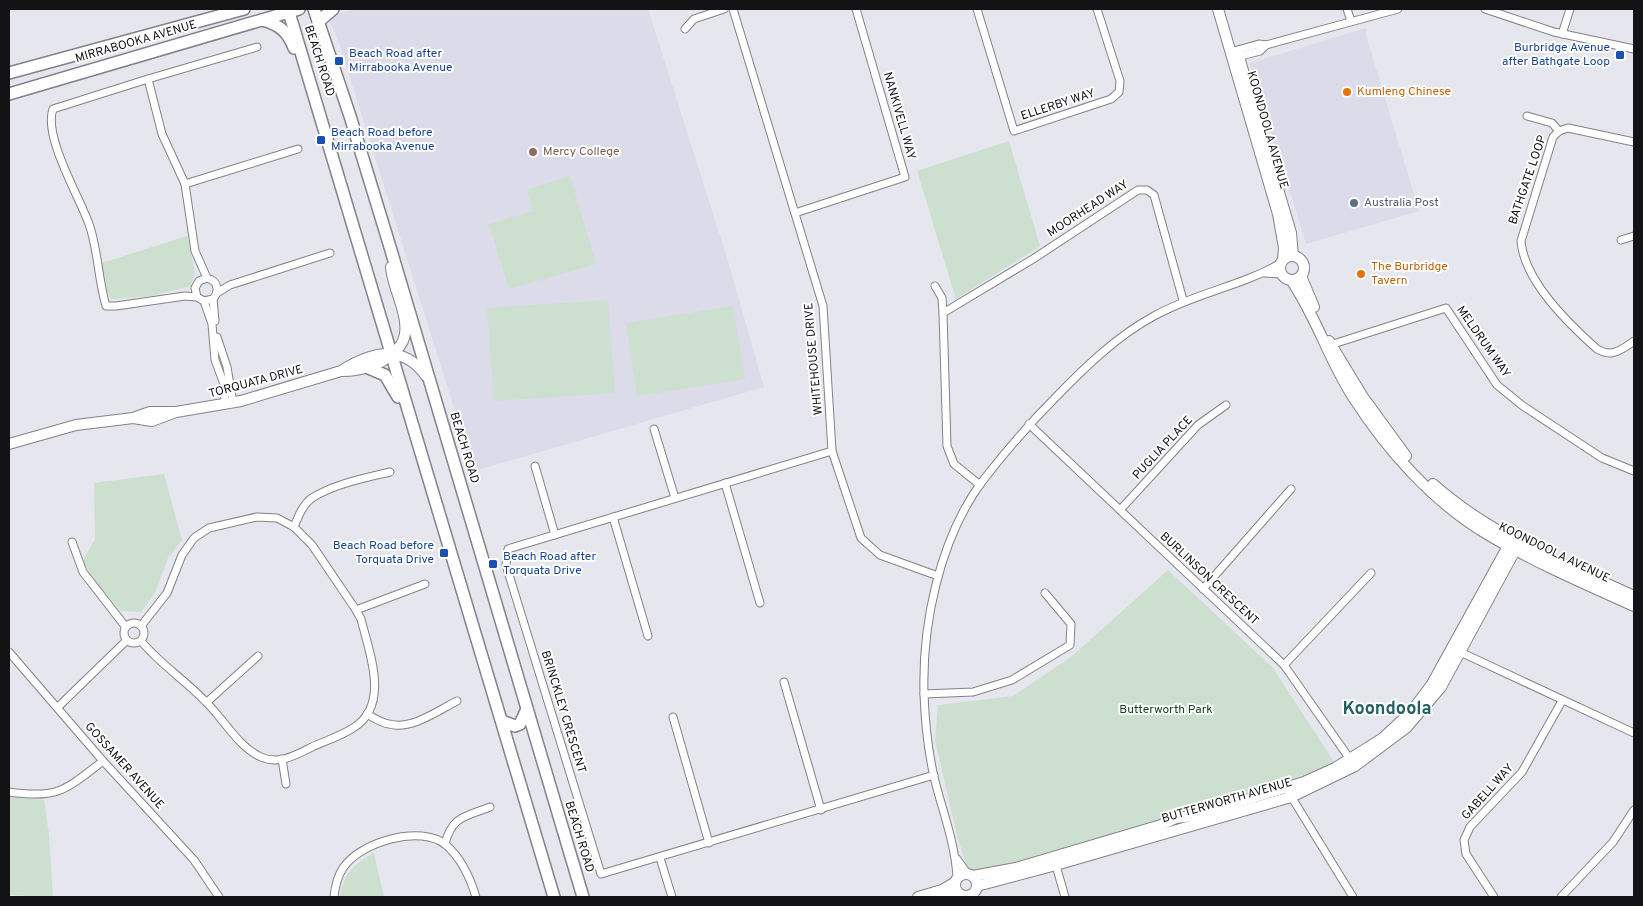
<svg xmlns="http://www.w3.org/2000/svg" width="1643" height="906" viewBox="0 0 1643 906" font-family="Overpass,sans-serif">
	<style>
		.built { fill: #dbdbea }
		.green { fill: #cddfcf }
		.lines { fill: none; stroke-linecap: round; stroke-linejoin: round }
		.street-casing { stroke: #82828a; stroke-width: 9 }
		.secondary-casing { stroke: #82828a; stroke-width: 12 }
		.primary-casing { stroke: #82828a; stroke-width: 14 }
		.street { stroke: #fff; stroke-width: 7 }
		.secondary { stroke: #fff; stroke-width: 10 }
		.primary { stroke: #fff; stroke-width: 11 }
		.transit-dot { fill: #1a4fb4; stroke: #fff; stroke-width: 2 }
		.food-dot { fill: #e8710a; stroke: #fff; stroke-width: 2 }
		.education-dot { fill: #8d6e63; stroke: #fff; stroke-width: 2 }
		.service-dot { fill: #5c6f8a; stroke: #fff; stroke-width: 2 }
		.labels { text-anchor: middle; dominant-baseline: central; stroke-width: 4; stroke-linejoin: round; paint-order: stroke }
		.street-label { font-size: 12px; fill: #131316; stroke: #fff }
		.transit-label { font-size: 12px; fill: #164399; stroke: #fff; text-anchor: start }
		.food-label { font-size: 12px; fill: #c56008; stroke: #fff; text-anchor: start }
		.education-label { font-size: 12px; fill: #785e54; stroke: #fff; text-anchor: start }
		.service-label { font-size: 12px; fill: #4e5e75; stroke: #fff; text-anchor: start }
		.park-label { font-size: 12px; fill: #154120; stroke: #fff }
		.district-label { font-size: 18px; font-weight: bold; fill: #256062; stroke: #fff }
	</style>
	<rect width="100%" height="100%" fill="#e6e6ee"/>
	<g class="built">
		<path d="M 355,9 L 648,9 L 728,261 L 764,387 L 474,471 L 339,43 L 328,17 Z"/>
		<path d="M 1366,28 L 1366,35 L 1419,211 L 1306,244 L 1250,63 Z"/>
	</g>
	<g class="green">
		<path d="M 1009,141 L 1040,246 L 956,299 L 917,171 Z"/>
		<path d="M 570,176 L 596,264 L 509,289 L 489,224 L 533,211 L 527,190 Z"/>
		<path d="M 187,236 L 195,272 L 191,286 L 151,296 L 111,299 L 103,282 L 102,263 Z"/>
		<path d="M 608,300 L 615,393 L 494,401 L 487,308 Z"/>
		<path d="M 733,306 L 745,379 L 637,396 L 626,323 Z"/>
		<path d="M 164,474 L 182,540 L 168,558 L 155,593 L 141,612 L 121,611 L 94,580 L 83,561 L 95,539 L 94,483 Z"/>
		<path d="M 1168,570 L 1273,668 L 1336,765 L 970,877 L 958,839 L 935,741 L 938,705 L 1013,696 L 1071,657 Z"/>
		<path d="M 9,797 L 44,800 L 49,835 L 53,897 L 9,895 Z"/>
		<path d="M 374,853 L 384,897 L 340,897 C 343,875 354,863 374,853 Z"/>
	</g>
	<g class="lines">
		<defs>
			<g id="street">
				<path d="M 733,9 L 823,306 L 832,451 L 861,538 L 880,555 L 938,576"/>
				<path d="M 977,9 L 1014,131 L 1111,99 L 1119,92 L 1120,81 L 1097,9"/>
				<path d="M 1347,9 L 1351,21"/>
				<path d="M 1485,9 L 1554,32 L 1634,49"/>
				<path d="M 685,29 L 694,19 L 724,9"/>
				<path d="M 1562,34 L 1570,9"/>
				<path d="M 1230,52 L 1259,44 L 1266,45 L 1398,9"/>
				<path d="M 1237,57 L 1260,51 L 1266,45"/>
				<path d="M 148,79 L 257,47"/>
				<path d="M 1527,116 L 1552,123 L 1559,131"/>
				<path d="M 1634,142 L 1568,128 L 1559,131 L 1553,137 L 1521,241 C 1524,281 1569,324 1597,349 C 1612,358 1621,350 1634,341"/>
				<path d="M 185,184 L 298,149"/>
				<path d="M 795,213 L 905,177 L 856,9"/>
				<path d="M 1621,240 L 1634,236"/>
				<path d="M 1264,273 L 1281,274"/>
				<path d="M 935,286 L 942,298 L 943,313"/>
				<path d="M 217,293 L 230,285 L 330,253"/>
				<path d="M 197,297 L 185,296 L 116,306 L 106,306 C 98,279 98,249 89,224 C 79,196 43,136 53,109 L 148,79 L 162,134 L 185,184 L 195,251 L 207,278 C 218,281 220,291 213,299 L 204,301 L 197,297 L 195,288 L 199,281 L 207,278"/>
				<path d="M 213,299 L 215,321"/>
				<path d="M 204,301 L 212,324 L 215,360 L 224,384 L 225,404"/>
				<path d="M 217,337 L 227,367 L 233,403"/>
				<path d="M 1327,346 L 1446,308 L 1497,385 L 1523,406 L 1602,458 L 1634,471"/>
				<path d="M 1029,424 L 1284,665 L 1352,762"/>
				<path d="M 654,429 L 675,498"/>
				<path d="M 832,451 L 508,549 L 506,565 L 601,874 L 934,775"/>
				<path d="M 535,466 L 555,535"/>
				<path d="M 725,483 L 760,603"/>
				<path d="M 980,485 L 954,464 L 947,446 L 943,313 L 1033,259 L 1138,190 L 1147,190 L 1154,195 L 1183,300"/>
				<path d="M 1120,510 L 1198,425 L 1226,405"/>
				<path d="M 613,517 L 648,636"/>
				<path d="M 294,527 C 298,517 303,504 312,498 C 334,484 365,478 390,472"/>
				<path d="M 72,542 L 83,572 L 125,626"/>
				<path d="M 1203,589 L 1291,489"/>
				<path d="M 356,610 L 425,584"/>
				<circle cx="134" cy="633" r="10"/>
				<path d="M 141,626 L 167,593 L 182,555 L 194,538 L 209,528 L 257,517 L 277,518 L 294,527 L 312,545 L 356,610 L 361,619 C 369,652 391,705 353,728 C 341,736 325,741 312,747 C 296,755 279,765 261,757 C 238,747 223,718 205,701 C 185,680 160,664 141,641"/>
				<path d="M 1458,651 L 1634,733"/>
				<path d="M 9,652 L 103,761 L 194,860 L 219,897"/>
				<path d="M 1284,665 L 1371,573"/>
				<path d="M 784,682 L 821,810"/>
				<path d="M 924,694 L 973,692 L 1012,680 L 1070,645 L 1071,624 L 1045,593"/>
				<path d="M 207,702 L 258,656"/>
				<path d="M 58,707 L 126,641"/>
				<path d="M 367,714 C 374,718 381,723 389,724 C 412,730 437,711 457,701"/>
				<path d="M 673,717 L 709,843"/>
				<path d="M 282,759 L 286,784"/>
				<path d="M 9,792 C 59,799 65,790 103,761"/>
				<path d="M 1289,793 L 1353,897"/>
				<path d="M 445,844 C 452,816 465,817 490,807"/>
				<path d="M 660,858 L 672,897"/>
				<path d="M 957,859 L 967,873"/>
				<path d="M 1055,862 L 1065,897"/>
				<path d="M 957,877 C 955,842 942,810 934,777 C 928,750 925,722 924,694 C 922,625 939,541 981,483 C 1004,453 1029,424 1056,397 C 1085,367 1117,336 1154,316 C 1195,293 1242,286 1281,263"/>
				<path d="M 334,897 C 335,887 337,877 343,868 C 360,842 421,824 446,845 C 462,859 470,877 476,897"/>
				<path d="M 1494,897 L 1466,854 L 1464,840 L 1470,827 L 1522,772 L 1562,701"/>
				<path d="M 1561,897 L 1613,842 L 1634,810"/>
			</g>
			<g id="secondary">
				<path d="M 1218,9 L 1278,214 L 1284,248 L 1283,260"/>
				<path d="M 1239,57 L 1291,233 L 1293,256"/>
				<circle cx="1292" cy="268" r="12"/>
				<path d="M 1301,276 L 1314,307"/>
				<path d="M 1291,280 C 1316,316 1329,360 1353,397 C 1387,450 1433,502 1487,534 C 1534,562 1585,584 1634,606"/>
				<path d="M 1329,341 L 1363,397 L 1406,456"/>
				<path d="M 342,371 C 359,371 380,366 391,354 C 394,351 398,349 400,346 C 416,325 392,290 391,267"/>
				<path d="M 133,418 L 152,421 L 176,412 L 241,401 L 341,371 C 371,352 403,343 426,376"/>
				<path d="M 9,444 L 76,425 L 133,418 L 150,412 L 173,412"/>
				<path d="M 1433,484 C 1491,536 1565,564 1634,596"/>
				<circle cx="966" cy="885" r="11"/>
				<path d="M 973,876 L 1016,868 L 1161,825 L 1176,818 L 1193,816 L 1304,782 L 1335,768 L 1383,738 L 1411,712 L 1432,684 L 1512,539"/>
				<path d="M 977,886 L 1056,865 L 1291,797 L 1355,766 L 1406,728 L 1441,687 L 1519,543"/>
				<path d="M 918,897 L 942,890 L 954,883"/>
				<path d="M 944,897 L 958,893"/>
			</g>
			<g id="primary">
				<path d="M 288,9 L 554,897"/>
				<path d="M 314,9 L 350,116 L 390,247 L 583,897"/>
				<path d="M 262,20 C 278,24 288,31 294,48"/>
				<path d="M 318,22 L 333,9"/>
				<path d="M 9,73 L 244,9"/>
				<path d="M 9,94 L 299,9"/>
				<path d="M 366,367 L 385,375 L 398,397"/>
				<path d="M 502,721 L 515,726 L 520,724 L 527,709"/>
			</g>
		</defs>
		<use href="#street" class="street-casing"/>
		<use href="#secondary" class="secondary-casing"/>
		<use href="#primary" class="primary-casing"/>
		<use href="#street" class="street"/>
		<use href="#secondary" class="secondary"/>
		<use href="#primary" class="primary"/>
	</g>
	<g class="transit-dot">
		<rect x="1615" y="50" width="10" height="10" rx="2.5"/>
		<rect x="334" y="56" width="10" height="10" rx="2.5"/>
		<rect x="316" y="135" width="10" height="10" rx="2.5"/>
		<rect x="439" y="548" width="10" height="10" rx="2.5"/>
		<rect x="488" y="559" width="10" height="10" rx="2.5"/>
	</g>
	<g class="food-dot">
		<circle cx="1347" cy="92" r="5"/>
		<circle cx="1361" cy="274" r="5"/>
	</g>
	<circle class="education-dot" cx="533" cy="152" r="5"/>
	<circle class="service-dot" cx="1354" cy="203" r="5"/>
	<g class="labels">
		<g class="street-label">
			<text transform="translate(136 42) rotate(-16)">MIRRABOOKA AVENUE</text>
			<text transform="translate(319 61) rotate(72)">BEACH ROAD</text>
			<text transform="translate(1058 105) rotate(-18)">ELLERBY WAY</text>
			<text transform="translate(899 116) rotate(74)">NANKIVELL WAY</text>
			<text transform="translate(1267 130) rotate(74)">KOONDOOLA AVENUE</text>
			<text transform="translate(1528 180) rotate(-71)">BATHGATE LOOP</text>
			<text transform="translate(1088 209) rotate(-33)">MOORHEAD WAY</text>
			<text transform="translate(1483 342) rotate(55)">MELDRUM WAY</text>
			<text transform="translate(814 359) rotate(-95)">WHITEHOUSE DRIVE</text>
			<text transform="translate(256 382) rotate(-15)">TORQUATA DRIVE</text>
			<text transform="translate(464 448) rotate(73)">BEACH ROAD</text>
			<text transform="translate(1163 448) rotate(-47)">PUGLIA PLACE</text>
			<text transform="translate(1554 553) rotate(26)">KOONDOOLA AVENUE</text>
			<text transform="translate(1209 579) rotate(43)">BURLINSON CRESCENT</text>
			<text transform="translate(563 712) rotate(73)">BRINCKLEY CRESCENT</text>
			<text transform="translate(124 766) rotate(48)">GOSSAMER AVENUE</text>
			<text transform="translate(1488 792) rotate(-48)">GABELL WAY</text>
			<text transform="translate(1227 801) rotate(-16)">BUTTERWORTH AVENUE</text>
			<text transform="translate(579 837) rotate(73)">BEACH ROAD</text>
		</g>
		<g class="transit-label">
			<text x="1610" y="48" text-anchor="end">Burbridge Avenue<tspan x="1610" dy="14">after Bathgate Loop</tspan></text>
			<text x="349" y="54">Beach Road after<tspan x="349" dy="14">Mirrabooka Avenue</tspan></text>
			<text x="331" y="133">Beach Road before<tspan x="331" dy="14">Mirrabooka Avenue</tspan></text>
			<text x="434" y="546" text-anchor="end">Beach Road before<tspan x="434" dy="14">Torquata Drive</tspan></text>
			<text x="503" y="557">Beach Road after<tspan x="503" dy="14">Torquata Drive</tspan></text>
		</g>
		<g class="food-label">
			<text x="1357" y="92">Kumleng Chinese</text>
			<text x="1371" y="267">The Burbridge<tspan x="1371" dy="14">Tavern</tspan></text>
		</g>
		<g class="education-label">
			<text x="543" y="152">Mercy College</text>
		</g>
		<g class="service-label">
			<text x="1364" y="203">Australia Post</text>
		</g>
		<g class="park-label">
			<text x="1166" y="710">Butterworth Park</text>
		</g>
		<g class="district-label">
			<text x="1387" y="709">Koondoola</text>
		</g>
	</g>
	<rect width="1643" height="906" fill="none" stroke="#131316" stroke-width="20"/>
</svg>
